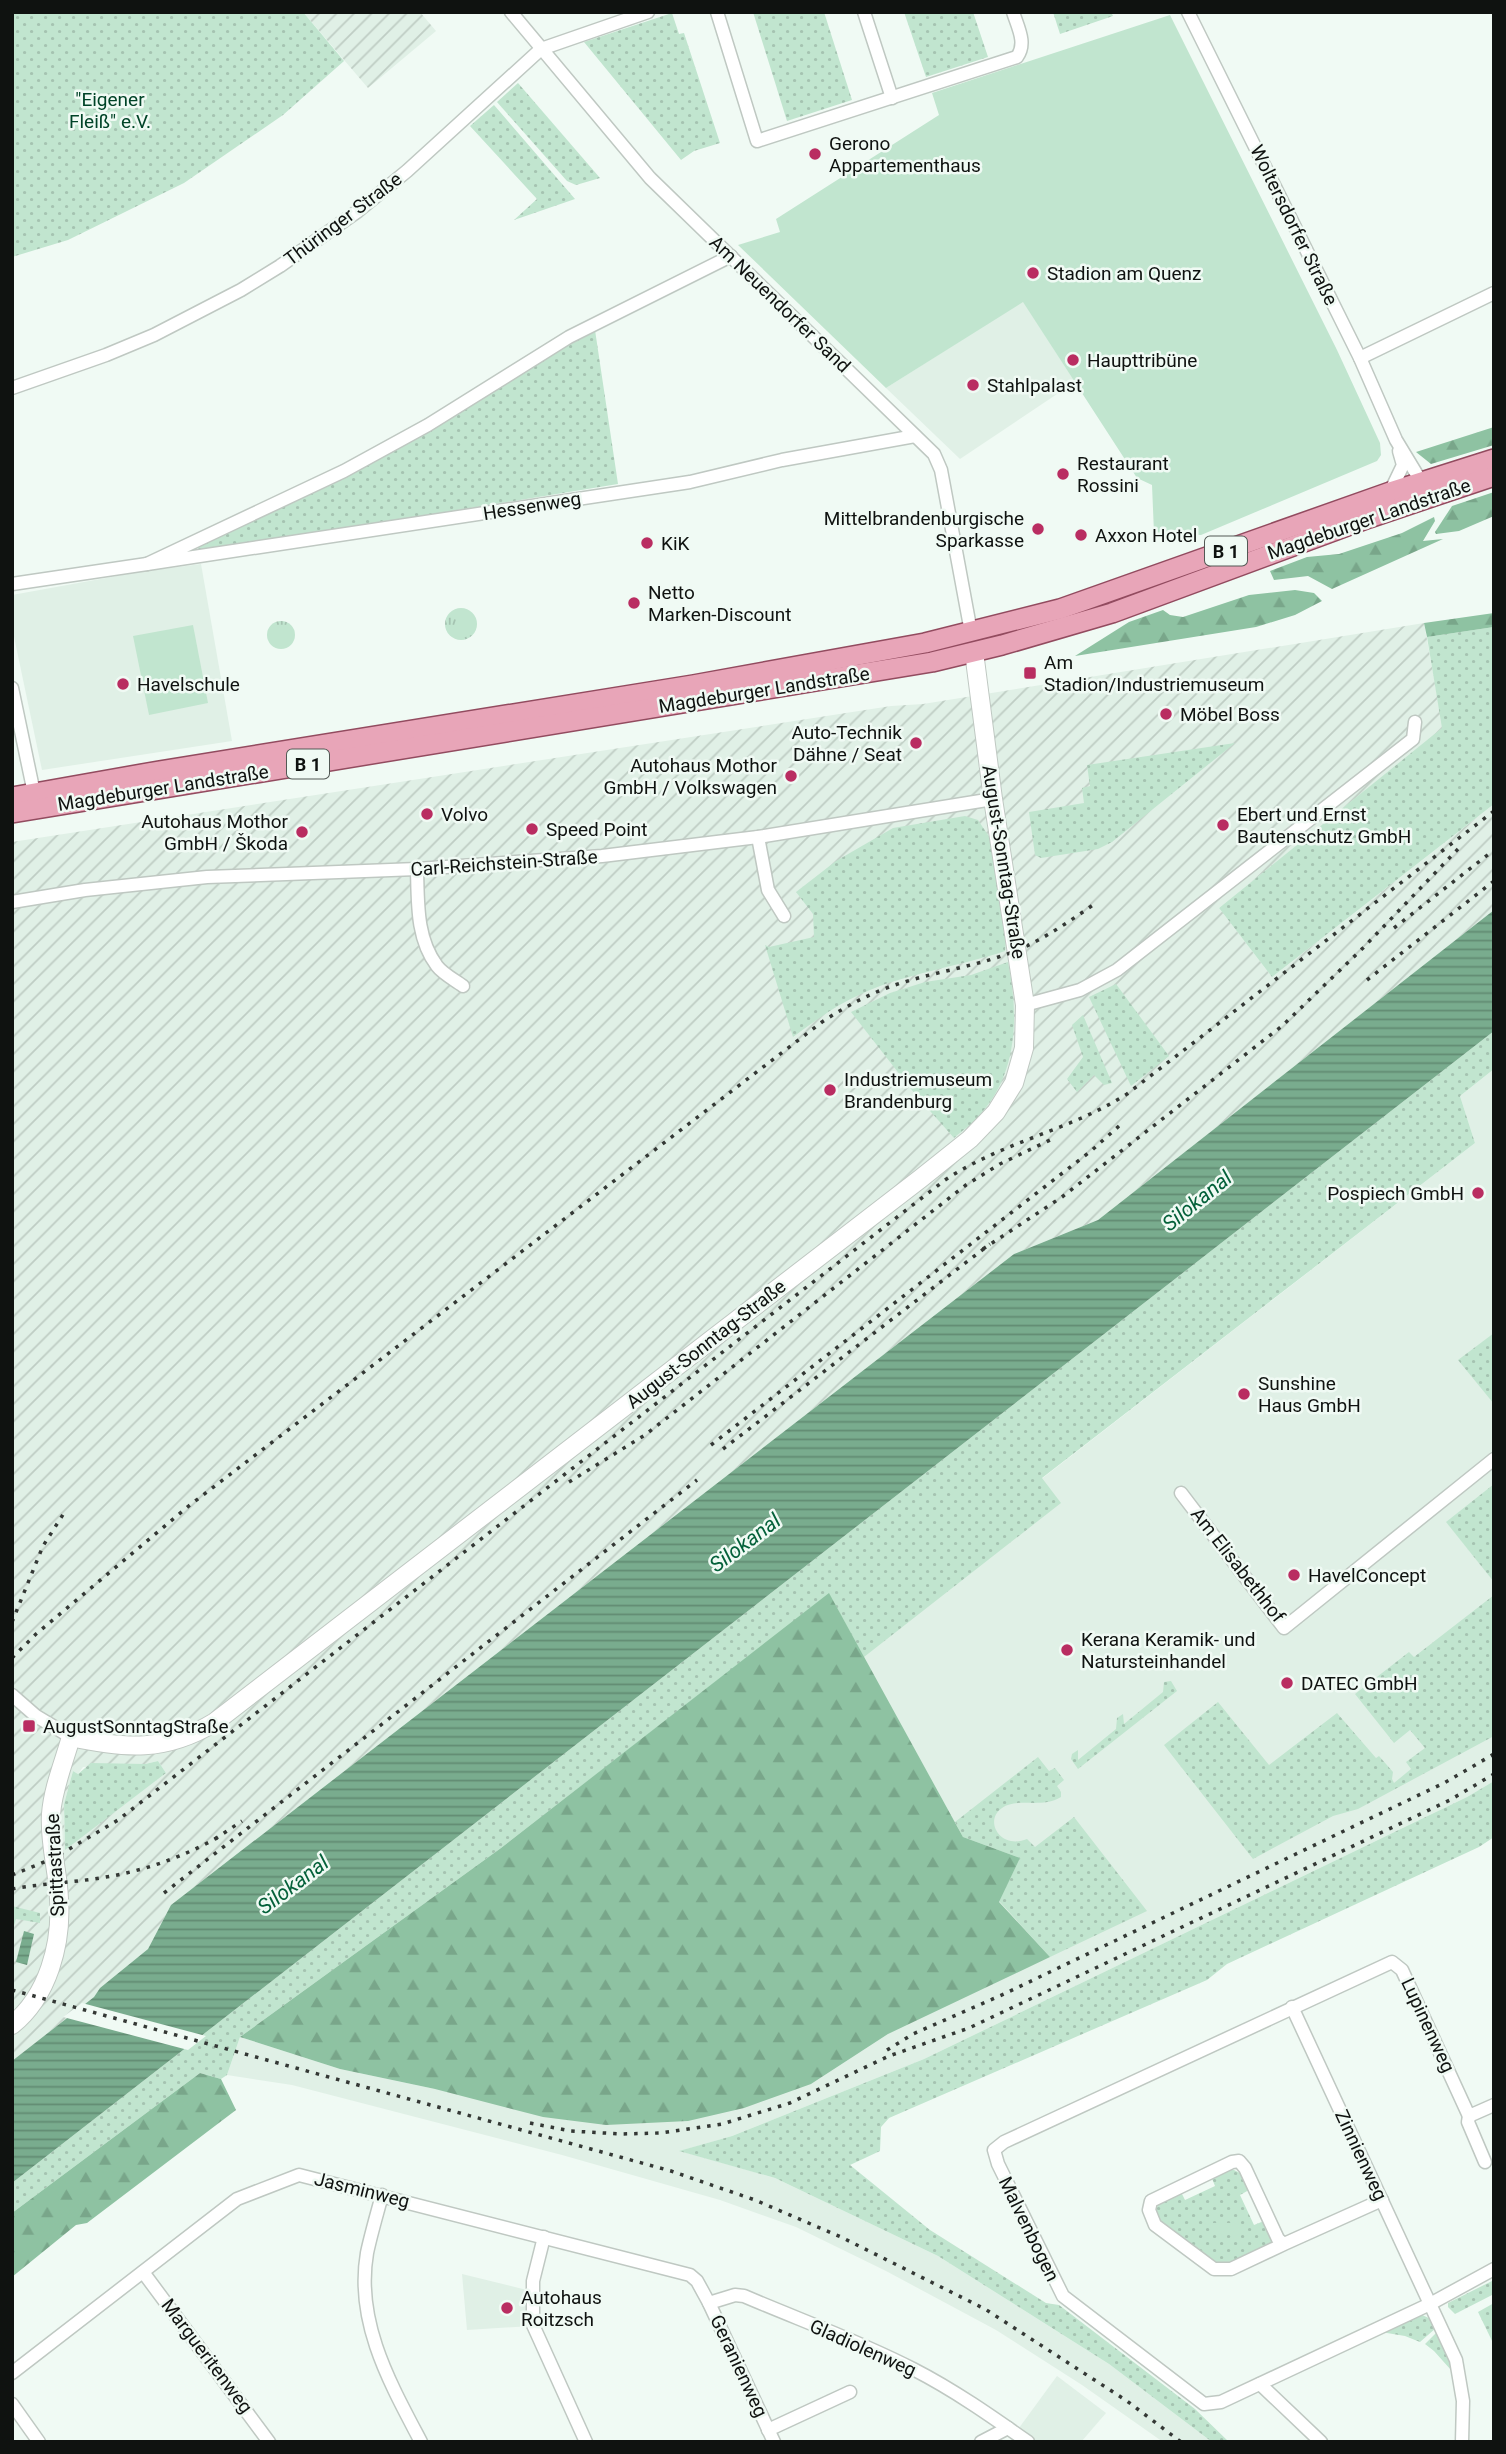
<svg xmlns="http://www.w3.org/2000/svg" width="1506" height="2454" viewBox="0 0 1506 2454" font-family="Roboto,sans-serif">
	<style>
		.built { fill: #e0f0e6 }
		.industrial { fill: url(#industrial-furrows); fill-rule: evenodd }
		.grass { fill: url(#grass-dots) }
		.forest { fill: url(#forest-firs) }
		.park { fill: url(#park-tufts) }
		.pitch { fill: #c1e5cf }
		.water { fill: url(#water-rules) }
		.pier { fill: #f0faf4 }
		.lines { fill: none; stroke-linecap: round; stroke-linejoin: round }
		.street-casing { stroke: #bfc8c2; stroke-width: 15 }
		.secondary-casing { stroke: #bfc8c2; stroke-width: 20 }
		.primary-casing { stroke: #924b5f; stroke-width: 22 }
		.street { stroke: #fff; stroke-width: 12 }
		.secondary { stroke: #fff; stroke-width: 18 }
		.primary { stroke: #e8a5b8; stroke-width: 19 }
		.rail { stroke: #343835; stroke-width: 3.5; stroke-dasharray: 3.5 7; stroke-linecap: butt }
		.poi-dot { fill: #b92d61; stroke: #f0faf4; stroke-width: 2.5 }
		.labels { text-anchor: middle; dominant-baseline: central; stroke-width: 5; stroke-linejoin: round; paint-order: stroke }
		.shield { fill: #f0faf4; stroke: #525854; stroke-width: 2 }
		.shield-label { font-size: 18px; font-weight: bold; fill: #0f1210 }
		.park-label { font-size: 19px; fill: #004327; stroke: #f0faf4 }
		.poi-label { font-size: 19px; fill: #0f1210; stroke: #f0faf4; text-anchor: start }
		.street-label { font-size: 19px; fill: #0f1210; stroke: #f0faf4 }
		.water-label { font-size: 21px; font-style: italic; fill: #04613a; stroke: #f0faf4 }
	</style>
	<defs>
		<pattern id="industrial-furrows" width="10" height="10" patternUnits="userSpaceOnUse" patternTransform="scale(1.75)"><rect width="10" height="10" fill="#e0f0e6"/><path d="M-1 1l2-2M0 10L10 0M9 11l2-2" fill="none" stroke="#bfcdc4"/></pattern>
		<pattern id="grass-dots" width="8" height="8" patternUnits="userSpaceOnUse" patternTransform="scale(1.75)"><rect width="8" height="8" fill="#c1e5cf"/><path d="M2 2h.1M6 6h.1" fill="none" stroke="#a5c3b1" stroke-width="1.8" stroke-linecap="round"/></pattern>
		<pattern id="forest-firs" width="22" height="20" patternUnits="userSpaceOnUse" patternTransform="scale(1.75)"><rect width="22" height="20" fill="#8ec2a2"/><path d="M5 1l3.5 6h-7zM16 11l3.5 6h-7z" fill="#79a68a"/></pattern>
		<pattern id="park-tufts" width="24" height="20" patternUnits="userSpaceOnUse" patternTransform="scale(1.75)"><rect width="24" height="20" fill="#c1e5cf"/><path d="M3 7l-1-3M5 7V3M7 7l1-3M15 17l-1-3M17 17v-4M19 17l1-3" fill="none" stroke="#a5c3b1"/></pattern>
		<pattern id="water-rules" width="6" height="5" patternUnits="userSpaceOnUse" patternTransform="scale(1.75)"><rect width="6" height="5" fill="#79ac8e"/><path d="M0 2.5h6" fill="none" stroke="#628b73"/></pattern>
	</defs>
	<rect width="100%" height="100%" fill="#f0faf4"/>
	<g class="built">
		<path d="M 1023,301 L 1075,382 L 960,459 L 886,388 Z"/>
		<path d="M 201,564 L 232,741 L 42,770 L 12,627 L 12,595 L 139,572 Z"/>
		<path d="M 1494,1069 L 1494,1781 L 1467,1797 L 924,2059 L 732,2136 L 680,2151 L 775,2178 L 938,2256 L 1109,2364 L 1212,2442 L 1163,2442 L 1082,2385 L 996,2330 L 886,2271 L 796,2227 L 720,2200 L 562,2155 L 292,2085 L 227,2075 L 240,2037 L 340,2069 L 435,2089 L 811,2084 L 888,2034 L 963,1837 L 848,1629 L 1475,1143 L 1460,1096 Z"/>
		<path d="M 462,2274 L 527,2290 L 531,2326 L 467,2330 Z"/>
		<path d="M 1057,2376 L 1106,2413 L 1081,2442 L 1037,2442 L 1019,2428 Z"/>
	</g>
	<g class="industrial">
		<path d="M 303,12 L 420,12 L 436,31 L 368,88 Z"/>
		<path d="M 1424,623 L 1443,728 L 1219,908 L 1272,977 L 1494,804 L 1494,910 L 1098,1220 L 1014,1254 L 171,1905 L 148,1949 L 100,1988 L 94,1997 L 12,2061 L 12,842 L 891,706 L 923,704 ZM 158,1761 L 166,1773 L 65,1849 L 64,1804 L 73,1771 L 78,1774 L 83,1767 L 145,1764 Z"/>
	</g>
	<g class="grass">
		<path d="M 12,12 L 303,12 L 344,61 L 283,115 L 184,183 L 68,240 L 12,257 Z"/>
		<path d="M 753,12 L 824,12 L 852,100 L 787,121 Z"/>
		<path d="M 904,12 L 973,12 L 988,57 L 926,77 Z"/>
		<path d="M 1053,12 L 1111,12 L 1113,16 L 1060,34 Z"/>
		<path d="M 672,13 L 679,34 L 684,33 L 720,143 L 694,151 L 681,160 L 584,42 Z"/>
		<path d="M 518,83 L 600,178 L 576,185 L 567,181 L 497,102 Z"/>
		<path d="M 494,105 L 575,199 L 514,220 L 537,199 L 470,126 Z"/>
		<path d="M 595,330 L 618,484 L 200,552 L 196,544 L 263,514 L 571,339 Z"/>
		<path d="M 1494,627 L 1494,804 L 1272,977 L 1219,908 L 1442,728 L 1427,637 Z"/>
		<path d="M 1235,743 L 1112,842 L 1098,849 L 1041,858 L 1035,855 L 1029,812 L 1084,803 L 1082,788 L 1090,786 L 1087,765 Z"/>
		<path d="M 965,816 L 978,820 L 990,838 L 1006,939 L 1005,951 C 958,967 906,973 861,994 C 836,1005 815,1021 793,1037 L 765,945 L 769,947 L 814,937 L 813,914 L 796,892 L 836,861 L 893,828 Z"/>
		<path d="M 1008,962 C 1019,1015 1018,1074 979,1116 C 972,1124 962,1131 954,1138 L 915,1094 L 851,1012 L 890,993 L 925,982 L 971,975 Z"/>
		<path d="M 1116,984 L 1169,1056 L 1131,1086 L 1089,997 Z"/>
		<path d="M 1083,1015 L 1112,1083 L 1104,1085 L 1094,1075 L 1077,1092 L 1067,1079 L 1083,1057 L 1072,1025 Z"/>
		<path d="M 1494,1031 L 1494,1069 L 1460,1096 L 1475,1143 L 1042,1478 L 1061,1503 L 864,1657 L 829,1594 L 501,1848 L 240,2037 L 227,2075 L 221,2079 L 200,2073 L 12,2213 L 12,2183 Z"/>
		<path d="M 1494,1333 L 1494,1404 L 1458,1360 Z"/>
		<path d="M 1494,1484 L 1494,1582 L 1446,1522 Z"/>
		<path d="M 1494,1595 L 1494,1736 L 1358,1809 L 1333,1816 L 1253,1859 L 1164,1745 L 1218,1702 L 1269,1765 L 1337,1713 L 1376,1758 L 1379,1756 L 1393,1772 L 1392,1779 L 1394,1783 L 1411,1769 L 1406,1762 L 1425,1748 L 1410,1730 L 1394,1743 L 1355,1694 L 1409,1652 L 1414,1657 Z"/>
		<path d="M 1171,1681 L 1177,1691 L 1078,1769 L 1071,1759 L 1072,1754 L 1078,1750 L 1078,1760 L 1116,1729 L 1117,1718 L 1123,1714 L 1124,1724 L 1163,1692 L 1164,1682 Z"/>
		<path d="M 1038,1757 L 1049,1771 L 1055,1768 L 1064,1780 L 1057,1786 L 1061,1792 L 1061,1797 C 1041,1809 1017,1797 1002,1808 C 983,1821 1001,1850 1027,1839 L 1035,1847 L 1074,1817 L 1147,1911 L 1050,1957 L 999,1901 L 1020,1858 L 963,1837 L 955,1822 Z"/>
		<path d="M 158,1761 L 166,1773 L 65,1850 L 64,1804 L 73,1771 L 78,1774 L 91,1763 L 145,1764 Z"/>
		<path d="M 1494,1781 L 1494,1837 L 1479,1847 L 1227,1964 L 1207,1980 L 889,2118 L 881,2127 L 880,2151 L 850,2165 L 930,2230 L 1046,2303 L 1059,2305 L 1195,2409 L 1229,2442 L 1212,2442 L 1109,2364 L 938,2256 L 775,2178 L 679,2151 L 732,2136 L 924,2059 L 1467,1797 Z"/>
		<path d="M 12,1906 L 40,1913 L 40,1923 L 16,1919 L 12,1932 Z"/>
		<path d="M 1232,2169 L 1242,2174 L 1249,2190 L 1240,2195 L 1254,2225 L 1264,2221 L 1272,2241 L 1268,2248 L 1232,2264 L 1217,2264 L 1159,2223 C 1150,2203 1164,2199 1180,2190 L 1185,2200 L 1215,2186 L 1211,2176 Z"/>
		<path d="M 1494,2280 L 1494,2294 L 1455,2314 L 1448,2307 L 1448,2303 Z"/>
		<path d="M 1494,2303 L 1494,2345 L 1478,2312 Z"/>
		<path d="M 1420,2314 L 1433,2320 L 1436,2328 L 1420,2342 L 1405,2336 L 1381,2332 Z"/>
		<path d="M 1438,2331 L 1454,2366 L 1451,2370 L 1434,2351 L 1425,2344 Z"/>
	</g>
	<g class="forest">
		<path d="M 1494,427 L 1494,445 L 1431,464 L 1416,452 Z"/>
		<path d="M 1494,492 L 1494,516 L 1459,531 L 1436,534 L 1435,532 L 1452,506 Z"/>
		<path d="M 1434,517 L 1435,521 L 1423,541 L 1443,539 L 1332,589 L 1308,576 L 1274,580 L 1270,571 L 1307,557 L 1339,554 L 1402,533 Z"/>
		<path d="M 1295,590 L 1314,593 L 1322,601 L 1295,615 L 1256,627 L 1075,656 L 1129,622 L 1163,610 L 1170,615 L 1183,617 L 1249,595 Z"/>
		<path d="M 1494,613 L 1494,627 L 1427,637 L 1424,623 Z"/>
		<path d="M 829,1593 L 963,1837 L 1020,1858 L 999,1902 L 1050,1957 L 888,2034 L 811,2084 L 744,2108 L 688,2121 L 606,2125 L 543,2117 L 435,2089 L 340,2069 L 240,2037 L 501,1848 Z"/>
		<path d="M 200,2073 L 221,2079 L 236,2110 L 87,2223 L 76,2225 L 12,2277 L 12,2213 Z"/>
	</g>
	<g class="park">
		<circle cx="461" cy="624" r="16"/>
		<circle cx="281" cy="635" r="14"/>
		<path d="M 1212,2223 L 1240,2223 L 1240,2235 L 1213,2235 Z"/>
	</g>
	<g class="pitch">
		<path d="M 1170,15 L 1337,350 L 1380,443 L 1381,455 L 1377,461 L 1201,535 L 1154,533 L 1152,485 L 1137,478 L 1023,302 L 886,388 L 738,245 L 780,232 L 776,219 L 939,115 L 932,93 Z"/>
		<path d="M 193,625 L 208,703 L 149,715 L 133,636 Z"/>
	</g>
	<g class="water">
		<path d="M 1494,910 L 1494,1031 L 12,2183 L 12,2061 L 94,1997 L 100,1988 L 148,1949 L 171,1905 L 1014,1254 L 1098,1220 Z"/>
		<path d="M 24,1931 L 34,1934 L 27,1965 L 16,1962 Z"/>
	</g>
	<path class="pier" d="M 82,2003 L 206,2036 L 188,2050 L 63,2017 Z"/>
	<g class="lines">
		<defs>
			<g id="street">
				<path d="M 511,12 L 650,178 L 934,454 L 941,470 L 971,632"/>
				<path d="M 717,12 L 757,141 L 1017,57 C 1027,43 1018,28 1013,12"/>
				<path d="M 864,12 L 892,98"/>
				<path d="M 1188,12 L 1360,358 L 1396,440 L 1425,488"/>
				<path d="M 731,256 L 569,337 L 428,425 L 344,471 L 147,564 L 690,482 L 782,460 L 915,436"/>
				<path d="M 1360,358 L 1494,293"/>
				<path d="M 12,388 L 106,355 L 154,335 L 241,290 L 280,266 L 358,211 L 407,171 L 541,49 L 648,12"/>
				<path d="M 1390,492 L 1403,465 L 1399,451"/>
				<path d="M 12,584 L 147,564"/>
				<path d="M 12,688 L 34,793"/>
				<path d="M 758,837 L 768,890 L 784,916"/>
				<path d="M 417,869 C 418,902 416,938 437,966 C 443,974 455,980 463,986"/>
				<path d="M 12,902 L 85,890 L 207,877 L 417,869 L 602,856 L 758,837 L 993,799"/>
				<path d="M 1025,1005 L 1080,990 L 1117,970 L 1413,739 L 1415,722"/>
				<path d="M 1181,1493 L 1284,1628 L 1494,1459"/>
				<path d="M 12,1695 L 36,1716 L 71,1737"/>
				<path d="M 1292,2007 L 1456,2360 L 1463,2401 L 1462,2442"/>
				<path d="M 1494,2105 L 1469,2116 L 1402,1970 L 1392,1962 L 1004,2142 L 994,2150 L 998,2164 L 1063,2296 L 1204,2404 L 1221,2402 L 1430,2304 L 1494,2269"/>
				<path d="M 1469,2116 L 1468,2122 L 1485,2162"/>
				<path d="M 382,2195 C 377,2214 371,2234 367,2253 C 355,2322 390,2383 421,2442"/>
				<path d="M 544,2237 L 533,2281 L 533,2325 L 586,2442"/>
				<path d="M 1284,2244 L 1231,2269 L 1214,2269 L 1155,2225 L 1149,2210 L 1151,2201 L 1232,2162 L 1239,2161 L 1245,2168 L 1278,2239 L 1284,2244 L 1382,2200"/>
				<path d="M 143,2272 L 269,2442"/>
				<path d="M 709,2303 L 735,2295 L 744,2296 C 800,2320 859,2341 913,2369 C 954,2390 991,2416 1028,2442"/>
				<path d="M 12,2373 L 237,2199 L 299,2175 L 690,2275 L 697,2281 L 709,2303 L 774,2442"/>
				<path d="M 1260,2384 L 1321,2442"/>
				<path d="M 12,2404 L 39,2442"/>
				<path d="M 768,2430 L 850,2392"/>
				<path d="M 981,2442 L 1008,2428"/>
			</g>
			<path id="secondary" d="M 12,2025 C 48,1996 62,1944 59,1899 C 58,1871 49,1843 51,1814 C 53,1788 64,1762 71,1737 C 125,1749 166,1752 215,1722 L 920,1179 L 970,1139 L 996,1112 L 1014,1083 L 1024,1048 L 1025,1005 L 993,799 L 974,652"/>
			<g id="primary">
				<path d="M 12,797 L 159,771 L 693,685 L 925,643 L 1060,609 L 1390,492 L 1494,459"/>
				<path d="M 12,813 L 932,662 L 1002,645 L 1112,613 L 1369,518 L 1494,476"/>
			</g>
		</defs>
		<use href="#street" class="street-casing"/>
		<use href="#secondary" class="secondary-casing"/>
		<use href="#primary" class="primary-casing"/>
		<use href="#street" class="street"/>
		<use href="#secondary" class="secondary"/>
		<use href="#primary" class="primary"/>
		<g class="rail">
			<path d="M 1394,928 L 1494,850"/>
			<path d="M 1367,980 L 1494,881"/>
			<path d="M 983,1249 L 1062,1197 L 1282,1026 L 1363,948 L 1458,849"/>
			<path d="M 711,1445 L 1091,1151 L 1119,1126"/>
			<path d="M 723,1449 L 990,1244"/>
			<path d="M 569,1482 L 645,1435 L 966,1185 L 1000,1164 L 1050,1140"/>
			<path d="M 12,1622 L 43,1546 L 64,1513"/>
			<path d="M 12,1658 L 36,1634 L 190,1505 L 822,1022 C 843,1008 865,996 889,987 C 931,972 976,967 1018,950 C 1046,938 1071,920 1096,903"/>
			<path d="M 215,1839 L 242,1821"/>
			<path d="M 12,1875 L 54,1858 L 118,1820 L 945,1180 C 1004,1141 1069,1131 1127,1094 L 1494,811"/>
			<path d="M 12,1889 C 39,1884 66,1883 93,1879 C 139,1873 182,1858 222,1835"/>
			<path d="M 164,1893 L 697,1480"/>
			<path d="M 12,1990 L 671,2171 L 755,2200 L 841,2237 L 985,2309 L 1127,2401 L 1181,2442"/>
			<path d="M 887,2050 L 913,2034 L 1004,1994 L 1444,1783 L 1494,1754"/>
			<path d="M 530,2123 L 571,2131 L 621,2134 L 660,2133 L 722,2124 L 790,2103 L 889,2056 L 969,2028 L 1450,1800 L 1494,1774"/>
		</g>
	</g>
	<g class="poi-dot">
		<circle cx="815" cy="154" r="7"/>
		<circle cx="1033" cy="273" r="7"/>
		<circle cx="1073" cy="360" r="7"/>
		<circle cx="973" cy="385" r="7"/>
		<circle cx="1063" cy="474" r="7"/>
		<circle cx="1038" cy="529" r="7"/>
		<circle cx="1081" cy="535" r="7"/>
		<circle cx="647" cy="543" r="7"/>
		<circle cx="634" cy="603" r="7"/>
		<rect x="1023" y="666" width="14" height="14" rx="3.5"/>
		<circle cx="123" cy="684" r="7"/>
		<circle cx="1166" cy="714" r="7"/>
		<circle cx="916" cy="743" r="7"/>
		<circle cx="791" cy="776" r="7"/>
		<circle cx="427" cy="814" r="7"/>
		<circle cx="1223" cy="825" r="7"/>
		<circle cx="532" cy="829" r="7"/>
		<circle cx="302" cy="832" r="7"/>
		<circle cx="830" cy="1090" r="7"/>
		<circle cx="1478" cy="1193" r="7"/>
		<circle cx="1244" cy="1394" r="7"/>
		<circle cx="1294" cy="1575" r="7"/>
		<circle cx="1067" cy="1650" r="7"/>
		<circle cx="1287" cy="1683" r="7"/>
		<rect x="22" y="1719" width="14" height="14" rx="3.5"/>
		<circle cx="507" cy="2308" r="7"/>
	</g>
	<g class="labels">
		<g class="shield">
			<rect x="1205" y="536.5" width="42" height="29" rx="5"/>
			<rect x="287" y="749.5" width="42" height="29" rx="5"/>
		</g>
		<g class="shield-label">
			<text x="1226" y="551">B 1</text>
			<text x="308" y="764">B 1</text>
		</g>
		<g class="park-label">
			<text x="110" y="99">"Eigener<tspan x="110" dy="22">Fleiß" e.V.</tspan></text>
		</g>
		<g class="poi-label">
			<text x="829" y="143">Gerono<tspan x="829" dy="22">Appartementhaus</tspan></text>
			<text x="1047" y="273">Stadion am Quenz</text>
			<text x="1087" y="360">Haupttribüne</text>
			<text x="987" y="385">Stahlpalast</text>
			<text x="1077" y="463">Restaurant<tspan x="1077" dy="22">Rossini</tspan></text>
			<text x="1024" y="518" text-anchor="end">Mittelbrandenburgische<tspan x="1024" dy="22">Sparkasse</tspan></text>
			<text x="1095" y="535">Axxon Hotel</text>
			<text x="661" y="543">KiK</text>
			<text x="648" y="592">Netto<tspan x="648" dy="22">Marken-Discount</tspan></text>
			<text x="1044" y="662">Am<tspan x="1044" dy="22">Stadion/Industriemuseum</tspan></text>
			<text x="137" y="684">Havelschule</text>
			<text x="1180" y="714">Möbel Boss</text>
			<text x="902" y="732" text-anchor="end">Auto-Technik<tspan x="902" dy="22">Dähne / Seat</tspan></text>
			<text x="777" y="765" text-anchor="end">Autohaus Mothor<tspan x="777" dy="22">GmbH / Volkswagen</tspan></text>
			<text x="441" y="814">Volvo</text>
			<text x="1237" y="814">Ebert und Ernst<tspan x="1237" dy="22">Bautenschutz GmbH</tspan></text>
			<text x="288" y="821" text-anchor="end">Autohaus Mothor<tspan x="288" dy="22">GmbH / Škoda</tspan></text>
			<text x="546" y="829">Speed Point</text>
			<text x="844" y="1079">Industriemuseum<tspan x="844" dy="22">Brandenburg</tspan></text>
			<text x="1464" y="1193" text-anchor="end">Pospiech GmbH</text>
			<text x="1258" y="1383">Sunshine<tspan x="1258" dy="22">Haus GmbH</tspan></text>
			<text x="1308" y="1575">HavelConcept</text>
			<text x="1081" y="1639">Kerana Keramik- und<tspan x="1081" dy="22">Natursteinhandel</tspan></text>
			<text x="1301" y="1683">DATEC GmbH</text>
			<text x="43" y="1726">AugustSonntagStraße</text>
			<text x="521" y="2297">Autohaus<tspan x="521" dy="22">Roitzsch</tspan></text>
		</g>
		<g class="street-label">
			<text transform="translate(343 219) rotate(-37)">Thüringer Straße</text>
			<text transform="translate(1294 225) rotate(64)">Woltersdorfer Straße</text>
			<text transform="translate(780 304) rotate(44)">Am Neuendorfer Sand</text>
			<text transform="translate(532 506) rotate(-9)">Hessenweg</text>
			<text transform="translate(1369 519) rotate(-19)">Magdeburger Landstraße</text>
			<text transform="translate(764 690) rotate(-9)">Magdeburger Landstraße</text>
			<text transform="translate(163 788) rotate(-9)">Magdeburger Landstraße</text>
			<text transform="translate(1004 862) rotate(81)">August-Sonntag-Straße</text>
			<text transform="translate(504 863) rotate(-4)">Carl-Reichstein-Straße</text>
			<text transform="translate(706 1344) rotate(-38)">August-Sonntag-Straße</text>
			<text transform="translate(1238 1565) rotate(52)">Am Elisabethhof</text>
			<text transform="translate(55 1865) rotate(-93)">Spittastraße</text>
			<text transform="translate(1428 2025) rotate(65)">Lupinenweg</text>
			<text transform="translate(1361 2155) rotate(65)">Zinnienweg</text>
			<text transform="translate(362 2190) rotate(14)">Jasminweg</text>
			<text transform="translate(1029 2229) rotate(64)">Malvenbogen</text>
			<text transform="translate(863 2348) rotate(24)">Gladiolenweg</text>
			<text transform="translate(207 2356) rotate(53)">Margueritenweg</text>
			<text transform="translate(739 2366) rotate(65)">Geranienweg</text>
		</g>
		<g class="water-label">
			<text transform="translate(1197 1201) rotate(-39)">Silokanal</text>
			<text transform="translate(745 1543) rotate(-37)">Silokanal</text>
			<text transform="translate(293 1885) rotate(-37)">Silokanal</text>
		</g>
	</g>
	<rect width="1506" height="2454" fill="none" stroke="#0f1210" stroke-width="28"/>
</svg>
